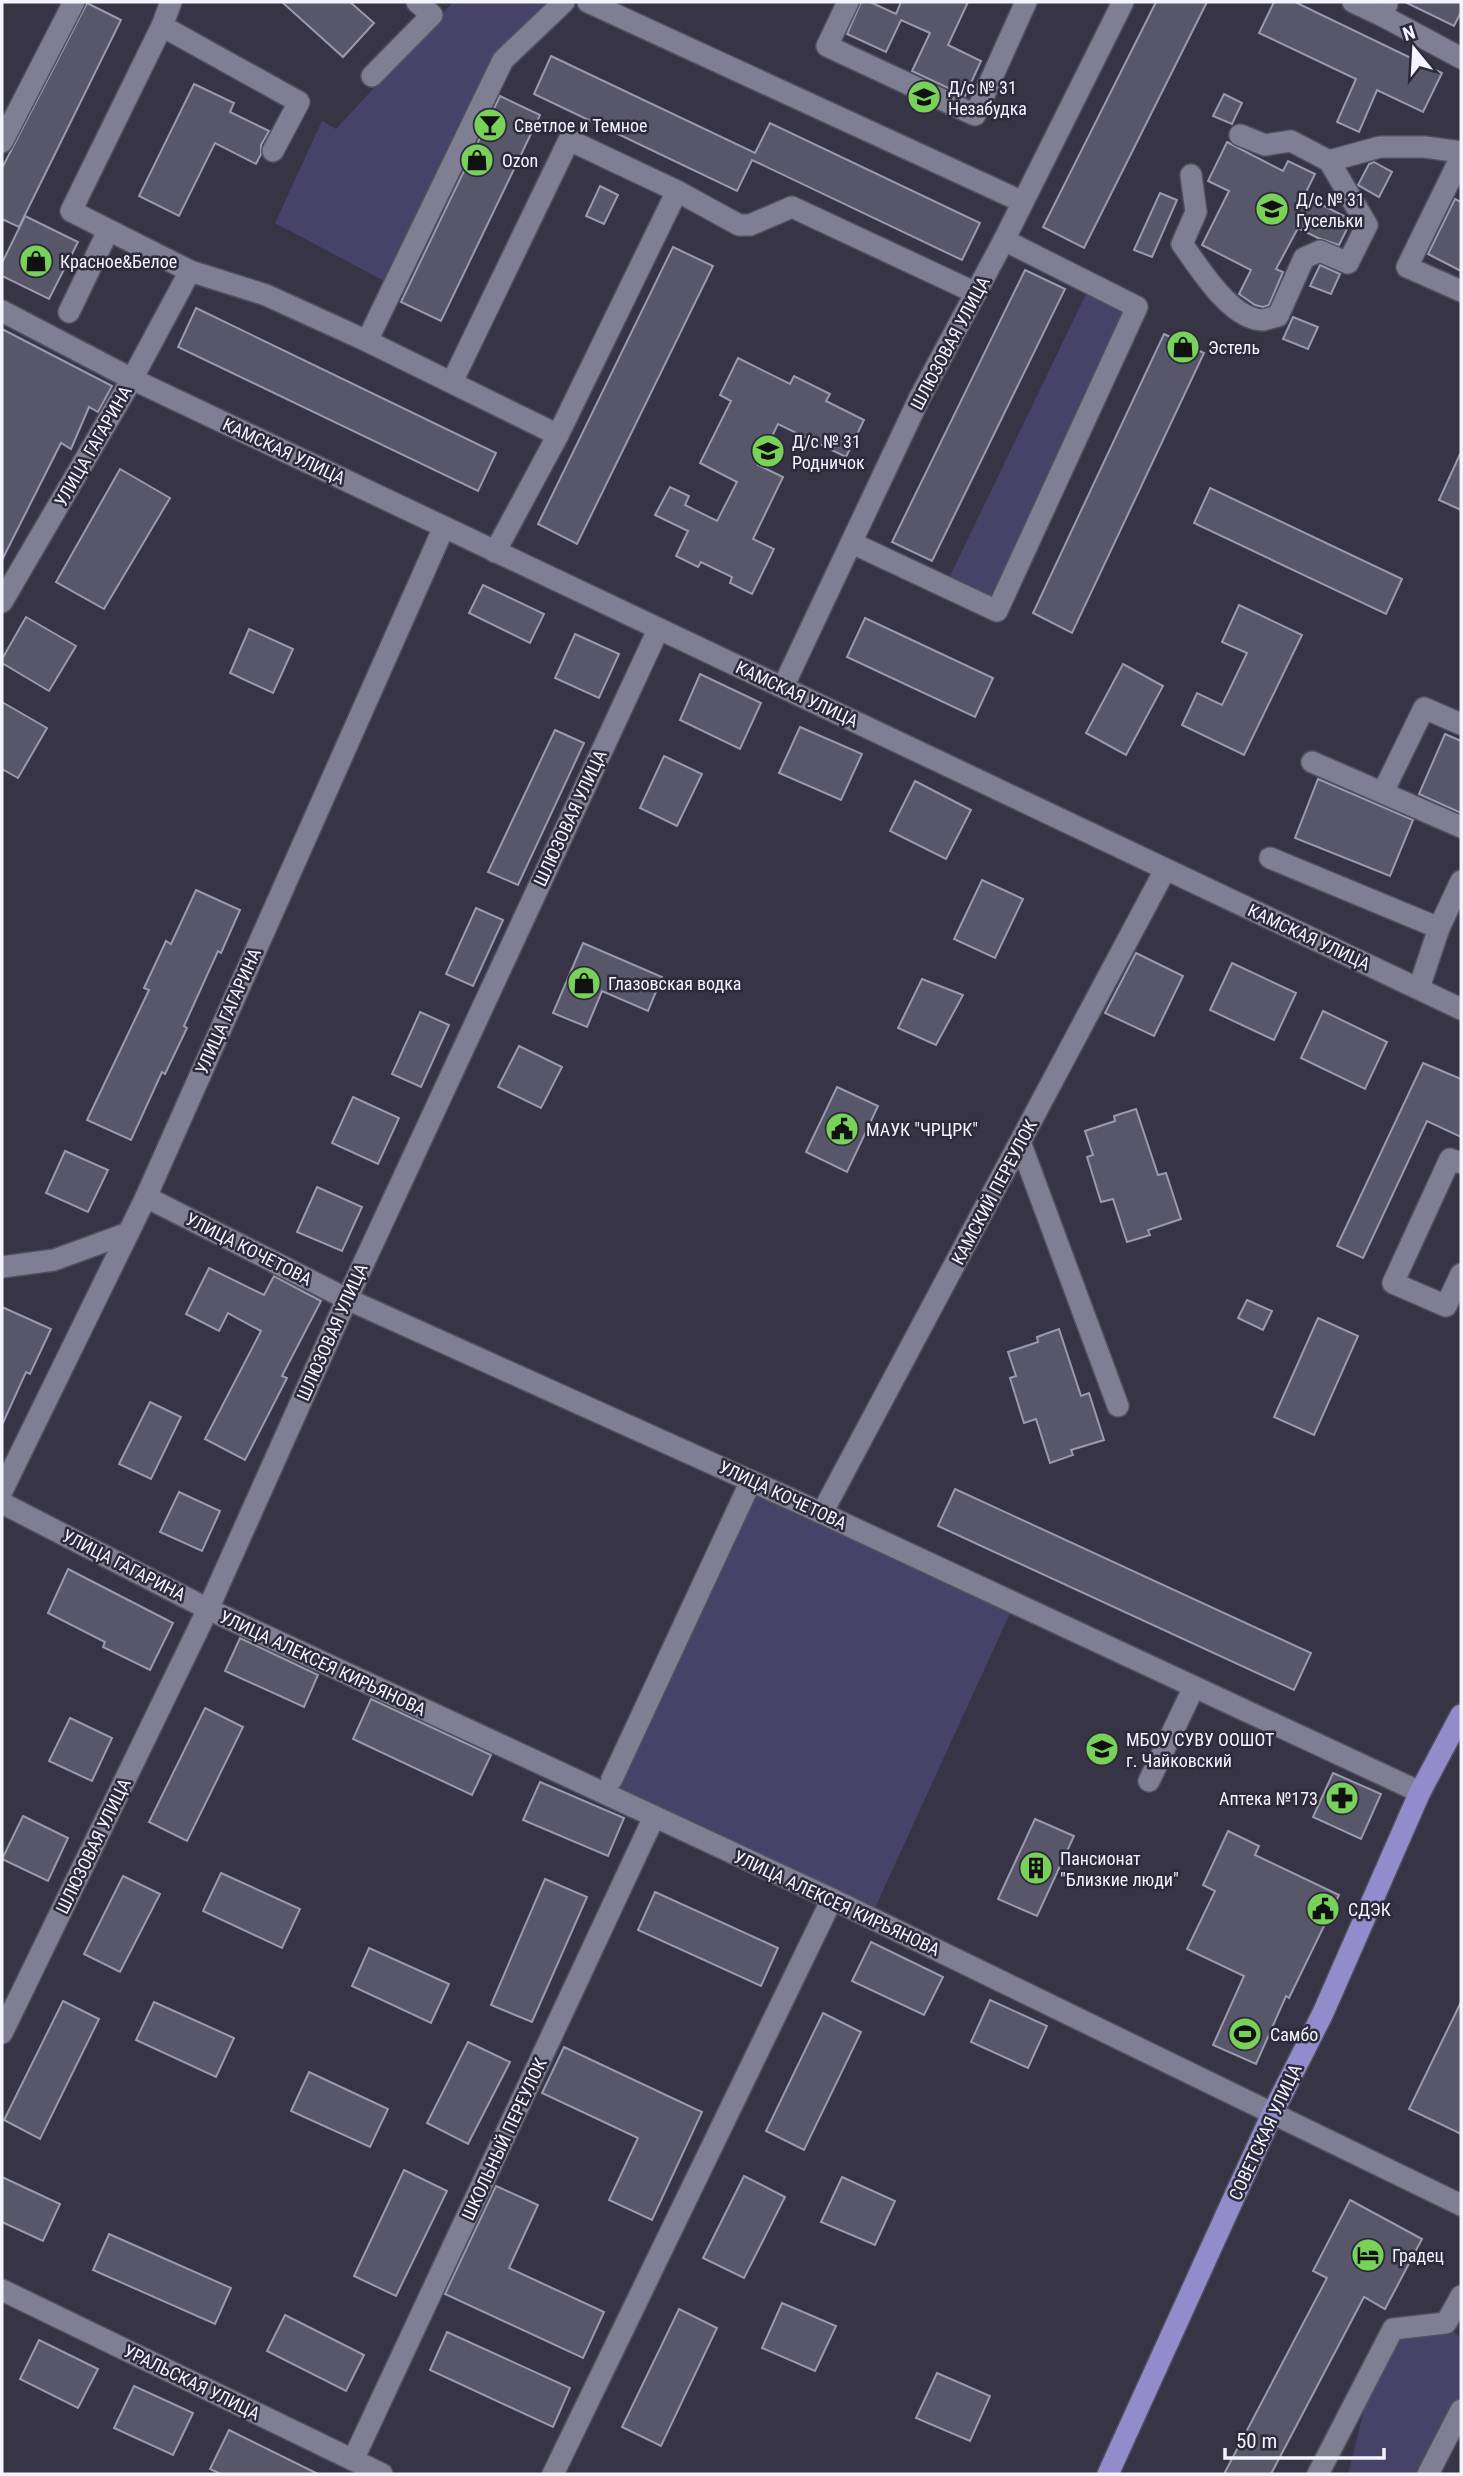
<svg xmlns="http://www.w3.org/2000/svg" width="1463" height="2476" viewBox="0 0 1463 2476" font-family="'Roboto Condensed',sans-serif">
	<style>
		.green { fill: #474268 }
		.building { fill: #585669; stroke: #9a99ae; stroke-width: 2 }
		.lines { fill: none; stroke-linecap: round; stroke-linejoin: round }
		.minor-casing { stroke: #51505e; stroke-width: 24 }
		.major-casing { stroke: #51505e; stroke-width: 24 }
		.minor { stroke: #7f7e92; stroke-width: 21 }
		.major { stroke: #938ccc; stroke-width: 21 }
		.labels { text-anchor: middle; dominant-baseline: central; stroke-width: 5; stroke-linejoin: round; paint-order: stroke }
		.poi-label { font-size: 18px; fill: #f4f4ff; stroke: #2c2a3b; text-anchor: start }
		.street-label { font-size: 18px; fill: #f4f4ff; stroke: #2c2a3b }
	</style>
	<rect width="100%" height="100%" fill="#363445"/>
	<g class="green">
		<path d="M 453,2 L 561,2 L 502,58 L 388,283 L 275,223 L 322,121 L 336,129 Z"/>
		<path d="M 1087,292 L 1129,312 L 990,598 L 949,578 Z"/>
		<path d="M 752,1488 L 1012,1609 L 874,1910 L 613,1788 Z"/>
		<path d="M 1446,2323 L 1461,2339 L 1461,2393 L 1420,2474 L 1348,2474 L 1368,2395 L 1393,2329 Z"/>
	</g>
	<g class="building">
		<path d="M 282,2 L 350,2 L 374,23 L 343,57 Z"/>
		<path d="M 861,2 L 870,2 L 896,14 L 901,2 L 968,2 L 948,45 L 981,61 L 965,96 L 912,71 L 930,33 L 901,20 L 886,52 L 847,34 Z"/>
		<path d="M 1156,2 L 1207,2 L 1084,248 L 1043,227 Z"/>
		<path d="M 1274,2 L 1295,2 L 1442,73 L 1423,112 L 1377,90 L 1359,132 L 1337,122 L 1356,79 L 1259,33 Z"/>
		<path d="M 1405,2 L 1461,2 L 1461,12 L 1454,26 Z"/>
		<path d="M 87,3 L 121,20 L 19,227 L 2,219 L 2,168 Z"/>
		<path d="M 551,56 L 755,153 L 770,123 L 980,223 L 962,260 L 752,160 L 737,191 L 534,94 Z"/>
		<path d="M 194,84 L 234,103 L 230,112 L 269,131 L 261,145 L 261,154 L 256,164 L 215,143 L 179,216 L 139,196 Z"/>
		<path d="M 1224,94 L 1242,103 L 1232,124 L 1213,116 Z"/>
		<path d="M 500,96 L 540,115 L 441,321 L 401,302 Z"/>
		<path d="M 1227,142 L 1283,171 L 1288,161 L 1315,174 L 1304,196 L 1348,218 L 1350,223 L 1339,245 L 1318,238 L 1298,228 L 1276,269 L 1283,272 L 1269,305 L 1263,307 L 1255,305 L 1239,294 L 1251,270 L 1202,245 L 1229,191 L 1208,181 Z"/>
		<path d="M 1374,162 L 1392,172 L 1379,197 L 1358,185 L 1369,164 Z"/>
		<path d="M 600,186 L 618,195 L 604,224 L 586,216 Z"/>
		<path d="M 1160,193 L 1177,200 L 1152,257 L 1134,250 Z"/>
		<path d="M 1455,199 L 1461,202 L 1461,271 L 1428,254 Z"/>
		<path d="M 25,216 L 78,242 L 49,299 L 2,276 L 2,263 Z"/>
		<path d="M 673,247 L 713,266 L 577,544 L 538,524 Z"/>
		<path d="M 1320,265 L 1340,274 L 1331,294 L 1310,286 Z"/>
		<path d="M 1025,270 L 1065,289 L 932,561 L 892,542 Z"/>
		<path d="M 196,308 L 496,453 L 478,491 L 178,347 Z"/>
		<path d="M 1293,317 L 1318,327 L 1308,349 L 1283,339 Z"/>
		<path d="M 2,329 L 112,386 L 98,412 L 89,407 L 71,449 L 61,443 L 2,560 Z"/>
		<path d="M 1164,334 L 1204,353 L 1072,633 L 1033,613 Z"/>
		<path d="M 738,358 L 790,384 L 794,376 L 830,394 L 826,401 L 864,420 L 846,457 L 778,424 L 758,465 L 783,477 L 753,539 L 774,549 L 752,594 L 730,583 L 732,577 L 701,562 L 698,567 L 676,556 L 688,531 L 655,515 L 670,487 L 689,496 L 685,505 L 717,521 L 737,482 L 700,463 L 731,401 L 720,395 Z"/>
		<path d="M 1461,452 L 1461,510 L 1439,500 Z"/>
		<path d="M 120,469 L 170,498 L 104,609 L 56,582 Z"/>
		<path d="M 1210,488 L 1402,579 L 1386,614 L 1194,523 Z"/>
		<path d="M 483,585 L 544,614 L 530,643 L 469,613 Z"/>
		<path d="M 1239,605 L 1302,635 L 1244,755 L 1182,725 L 1197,693 L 1222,705 L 1247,653 L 1222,642 Z"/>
		<path d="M 26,617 L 76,646 L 49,691 L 2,663 L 2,659 Z"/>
		<path d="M 865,618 L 993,678 L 975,717 L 847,657 Z"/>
		<path d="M 249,629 L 293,649 L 273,693 L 230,673 Z"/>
		<path d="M 575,634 L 619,654 L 599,698 L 555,678 Z"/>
		<path d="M 1123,664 L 1163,686 L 1126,755 L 1086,733 Z"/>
		<path d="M 700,674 L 761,703 L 740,749 L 680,720 Z"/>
		<path d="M 2,702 L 47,728 L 18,778 L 2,769 Z"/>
		<path d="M 800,727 L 862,754 L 841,800 L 779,773 Z"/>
		<path d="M 555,730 L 584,743 L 518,885 L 488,872 Z"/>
		<path d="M 1445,734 L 1461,741 L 1461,813 L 1419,794 Z"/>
		<path d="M 664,756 L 702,774 L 677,826 L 640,808 Z"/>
		<path d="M 1318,779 L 1413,820 L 1390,876 L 1295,838 Z"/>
		<path d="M 915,781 L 971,810 L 946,859 L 890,831 Z"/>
		<path d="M 982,880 L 1023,899 L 995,958 L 954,939 Z"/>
		<path d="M 196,890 L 240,910 L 221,953 L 218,951 L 184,1026 L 187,1028 L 165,1074 L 162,1072 L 131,1140 L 87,1120 L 149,990 L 144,988 L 166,941 L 171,944 Z"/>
		<path d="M 476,908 L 503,920 L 473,986 L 446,974 Z"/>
		<path d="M 583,943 L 662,977 L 648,1011 L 602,991 L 587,1027 L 553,1013 Z"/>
		<path d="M 1136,953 L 1183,976 L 1154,1036 L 1105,1013 Z"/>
		<path d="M 1232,963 L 1296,993 L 1274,1040 L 1210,1010 Z"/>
		<path d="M 922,979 L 963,995 L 936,1045 L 898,1028 Z"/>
		<path d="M 1323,1011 L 1387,1042 L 1365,1089 L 1301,1058 Z"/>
		<path d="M 420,1012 L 449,1025 L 421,1087 L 392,1074 Z"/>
		<path d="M 519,1046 L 562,1067 L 541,1108 L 498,1087 Z"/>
		<path d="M 1423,1063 L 1461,1079 L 1461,1137 L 1427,1121 L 1363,1258 L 1337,1246 Z"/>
		<path d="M 837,1087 L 878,1106 L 847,1172 L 806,1152 Z"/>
		<path d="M 353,1097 L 399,1118 L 378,1164 L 332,1143 Z"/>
		<path d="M 1136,1109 L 1158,1175 L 1166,1173 L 1181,1219 L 1148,1230 L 1150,1235 L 1127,1242 L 1113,1199 L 1101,1202 L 1087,1157 L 1093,1155 L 1085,1131 L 1115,1121 L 1114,1116 Z"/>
		<path d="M 65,1151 L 108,1170 L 88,1212 L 46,1193 Z"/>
		<path d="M 317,1187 L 362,1207 L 342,1251 L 297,1232 Z"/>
		<path d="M 209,1268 L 264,1295 L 274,1276 L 321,1301 L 282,1376 L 287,1378 L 245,1460 L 205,1439 L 261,1331 L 228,1313 L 219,1331 L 186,1314 Z"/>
		<path d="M 1247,1300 L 1272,1311 L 1263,1330 L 1238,1318 Z"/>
		<path d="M 2,1307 L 51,1329 L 30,1374 L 26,1372 L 2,1425 Z"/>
		<path d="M 1318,1318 L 1358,1336 L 1314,1435 L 1274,1417 Z"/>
		<path d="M 1059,1329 L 1081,1396 L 1089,1393 L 1104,1440 L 1071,1450 L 1073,1455 L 1050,1463 L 1036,1419 L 1024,1423 L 1010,1378 L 1016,1376 L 1008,1352 L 1038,1342 L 1037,1337 Z"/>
		<path d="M 150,1402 L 181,1417 L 151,1479 L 119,1464 Z"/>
		<path d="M 955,1489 L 1311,1653 L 1294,1690 L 938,1526 Z"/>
		<path d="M 179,1492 L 220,1511 L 202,1551 L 160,1532 Z"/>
		<path d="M 68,1569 L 173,1623 L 150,1670 L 103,1647 L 105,1642 L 48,1613 Z"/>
		<path d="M 240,1638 L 318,1675 L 304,1707 L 225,1671 Z"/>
		<path d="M 371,1699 L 491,1755 L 472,1795 L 353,1739 Z"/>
		<path d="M 205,1708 L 243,1727 L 187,1841 L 149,1822 Z"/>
		<path d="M 70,1718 L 112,1738 L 92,1781 L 49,1761 Z"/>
		<path d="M 1333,1773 L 1381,1794 L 1361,1839 L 1313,1817 Z"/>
		<path d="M 540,1782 L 624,1818 L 608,1856 L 523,1820 Z"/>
		<path d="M 23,1816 L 68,1838 L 48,1881 L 2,1859 Z"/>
		<path d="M 1035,1819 L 1074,1836 L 1037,1916 L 998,1899 Z"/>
		<path d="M 1228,1831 L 1259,1846 L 1255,1855 L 1339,1895 L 1289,1998 L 1286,1996 L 1256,2064 L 1213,2045 L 1244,1976 L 1187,1949 L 1215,1891 L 1203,1885 Z"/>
		<path d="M 221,1873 L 300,1909 L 282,1948 L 203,1911 Z"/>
		<path d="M 123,1876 L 160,1894 L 120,1972 L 84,1954 Z"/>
		<path d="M 545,1879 L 587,1897 L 532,2022 L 491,2005 Z"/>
		<path d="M 655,1892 L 778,1948 L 761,1986 L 638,1930 Z"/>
		<path d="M 871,1942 L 943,1977 L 924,2015 L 852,1981 Z"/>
		<path d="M 369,1948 L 449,1984 L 431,2023 L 352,1986 Z"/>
		<path d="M 990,2000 L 1047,2026 L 1028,2068 L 971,2042 Z"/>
		<path d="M 63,2001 L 99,2019 L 40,2139 L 4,2120 Z"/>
		<path d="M 154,2002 L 234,2038 L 216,2077 L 136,2040 Z"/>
		<path d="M 1461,2002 L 1461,2134 L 1409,2109 Z"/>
		<path d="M 823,2013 L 861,2032 L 804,2150 L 766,2131 Z"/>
		<path d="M 468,2042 L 510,2062 L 468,2144 L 427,2123 Z"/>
		<path d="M 564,2047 L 702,2112 L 652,2220 L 609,2200 L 638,2138 L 542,2093 Z"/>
		<path d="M 309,2072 L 388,2109 L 370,2147 L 291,2111 Z"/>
		<path d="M 404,2170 L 447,2191 L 396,2296 L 354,2276 Z"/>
		<path d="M 744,2176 L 785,2197 L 744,2278 L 703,2258 Z"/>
		<path d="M 2,2177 L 60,2204 L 43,2241 L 2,2222 Z"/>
		<path d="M 842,2177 L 895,2201 L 875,2245 L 821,2222 Z"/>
		<path d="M 496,2186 L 538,2205 L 509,2268 L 604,2312 L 583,2358 L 445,2294 Z"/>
		<path d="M 1350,2200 L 1422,2239 L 1385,2309 L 1364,2297 L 1271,2474 L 1224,2474 L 1327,2278 L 1313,2271 Z"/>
		<path d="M 109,2234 L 231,2288 L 215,2324 L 93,2270 Z"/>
		<path d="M 782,2303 L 836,2326 L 815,2371 L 762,2348 Z"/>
		<path d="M 679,2309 L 717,2328 L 661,2446 L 622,2427 Z"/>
		<path d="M 285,2315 L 364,2355 L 346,2391 L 267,2351 Z"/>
		<path d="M 447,2332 L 570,2388 L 553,2427 L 430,2370 Z"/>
		<path d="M 39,2340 L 98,2369 L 78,2408 L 20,2379 Z"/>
		<path d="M 937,2373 L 990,2396 L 970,2441 L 916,2418 Z"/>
		<path d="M 134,2386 L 193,2413 L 173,2455 L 114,2428 Z"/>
		<path d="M 229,2430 L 318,2474 L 221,2474 L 210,2469 Z"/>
	</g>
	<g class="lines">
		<defs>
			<g id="minor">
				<path d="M 171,2 L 162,26 L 71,211 L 190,271 L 266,295 L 367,341 L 558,435 L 677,191 L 739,225 L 750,225 L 792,207 L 976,293"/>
				<path d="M 588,2 L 1023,202"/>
				<path d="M 848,2 L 827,46 L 975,115 L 1026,2"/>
				<path d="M 1353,2 L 1381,15 L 1387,4"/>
				<path d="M 1381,15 L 1461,58"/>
				<path d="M 162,26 L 299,102 L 273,151"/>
				<path d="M 372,76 L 432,15 L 417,2"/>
				<path d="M 1240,135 L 1265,145 L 1291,141 L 1329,161"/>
				<path d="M 2,142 L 74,2"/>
				<path d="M 1461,157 L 1407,267 L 1461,291"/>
				<path d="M 1191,175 L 1196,212 L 1182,244 C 1199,267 1230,319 1262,320 C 1266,320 1273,317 1278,316 L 1304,258 L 1320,251 L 1348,263 L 1367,225 L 1329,161 L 1380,147 L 1425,147 L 1461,152"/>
				<path d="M 2,311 L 132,379 L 1461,1009"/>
				<path d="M 69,312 L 108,231"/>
				<path d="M 367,341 L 503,60 L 564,2"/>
				<path d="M 452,382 L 569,140 L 677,191"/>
				<path d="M 852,543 L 997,611 L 1137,307 L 1004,240"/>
				<path d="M 495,552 L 558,435"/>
				<path d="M 2,602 L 132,379 L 190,271"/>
				<path d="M 783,687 L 920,397 L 1004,240 L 1123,2"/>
				<path d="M 1312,762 L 1461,827"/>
				<path d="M 1383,792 L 1424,708 L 1461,724"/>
				<path d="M 1270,858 L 1439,928"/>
				<path d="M 1419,988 L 1439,928 L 1461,881"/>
				<path d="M 1020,1142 L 1118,1406"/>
				<path d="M 1461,1163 L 1450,1159 L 1393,1283 L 1446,1306 L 1461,1274"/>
				<path d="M 146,1197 L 347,1299 L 802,1504 L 1420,1792"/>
				<path d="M 2,1267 L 54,1260 L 128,1233"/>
				<path d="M 2,1491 L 146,1197 L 444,527"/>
				<path d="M 2,1503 L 208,1609 L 832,1899 L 1461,2205"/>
				<path d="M 822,1513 L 1165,870"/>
				<path d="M 612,1779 L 751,1481"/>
				<path d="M 1149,1781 L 1194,1687"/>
				<path d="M 2,2033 L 208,1609 L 347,1299 L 658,630"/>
				<path d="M 2,2290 L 382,2474"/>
				<path d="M 353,2460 L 654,1817"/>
				<path d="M 553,2474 L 832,1899"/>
				<path d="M 1318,2474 L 1393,2329 L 1446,2323 L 1461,2296"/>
				<path d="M 1428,2474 L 1461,2410"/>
			</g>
			<path id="major" d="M 1108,2474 L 1273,2112 L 1323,2013 L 1420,1792 L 1461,1715"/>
		</defs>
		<use href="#minor" class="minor-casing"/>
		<use href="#major" class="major-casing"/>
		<use href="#minor" class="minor"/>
		<use href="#major" class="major"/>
	</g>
	<defs>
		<symbol id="school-disc" viewBox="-11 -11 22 22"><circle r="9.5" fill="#78d158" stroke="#2c2a3b"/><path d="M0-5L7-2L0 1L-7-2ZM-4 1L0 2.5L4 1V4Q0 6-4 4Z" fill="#111"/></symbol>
		<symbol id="bar-disc" viewBox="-11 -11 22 22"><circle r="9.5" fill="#78d158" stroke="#2c2a3b"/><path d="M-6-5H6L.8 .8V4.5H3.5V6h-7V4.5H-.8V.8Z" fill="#111"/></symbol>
		<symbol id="shop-disc" viewBox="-11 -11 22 22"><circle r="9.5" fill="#78d158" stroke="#2c2a3b"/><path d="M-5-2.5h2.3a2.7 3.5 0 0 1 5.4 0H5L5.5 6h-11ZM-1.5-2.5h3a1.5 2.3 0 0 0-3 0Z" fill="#111"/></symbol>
		<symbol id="civic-disc" viewBox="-11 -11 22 22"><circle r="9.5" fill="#78d158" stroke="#2c2a3b"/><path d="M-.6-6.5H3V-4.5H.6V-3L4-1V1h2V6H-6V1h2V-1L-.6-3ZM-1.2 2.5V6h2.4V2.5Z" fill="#111"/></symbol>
		<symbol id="pharmacy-disc" viewBox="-11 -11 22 22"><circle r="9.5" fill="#78d158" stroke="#2c2a3b"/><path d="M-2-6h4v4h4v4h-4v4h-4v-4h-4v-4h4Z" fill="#111"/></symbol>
		<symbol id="building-disc" viewBox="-11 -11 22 22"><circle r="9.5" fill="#78d158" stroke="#2c2a3b"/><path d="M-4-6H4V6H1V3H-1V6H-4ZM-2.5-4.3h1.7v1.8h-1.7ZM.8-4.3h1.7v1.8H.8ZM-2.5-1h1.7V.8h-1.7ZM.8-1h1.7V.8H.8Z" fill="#111"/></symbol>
		<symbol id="stadium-disc" viewBox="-11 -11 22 22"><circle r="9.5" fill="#78d158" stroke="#2c2a3b"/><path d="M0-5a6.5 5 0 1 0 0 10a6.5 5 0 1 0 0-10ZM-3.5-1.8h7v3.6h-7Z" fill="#111"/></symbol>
		<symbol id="hotel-disc" viewBox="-11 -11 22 22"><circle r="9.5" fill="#78d158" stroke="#2c2a3b"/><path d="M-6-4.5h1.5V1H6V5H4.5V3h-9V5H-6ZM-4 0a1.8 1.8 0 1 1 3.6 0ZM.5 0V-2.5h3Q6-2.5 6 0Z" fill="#111"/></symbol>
	</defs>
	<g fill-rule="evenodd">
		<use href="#school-disc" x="905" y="78" width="38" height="38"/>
		<use href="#bar-disc" x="471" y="106" width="38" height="38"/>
		<use href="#shop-disc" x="458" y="141" width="38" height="38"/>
		<use href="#school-disc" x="1253" y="190" width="38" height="38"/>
		<use href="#shop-disc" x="17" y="242" width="38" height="38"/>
		<use href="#shop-disc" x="1164" y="328" width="38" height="38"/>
		<use href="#school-disc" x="749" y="432" width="38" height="38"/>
		<use href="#shop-disc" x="565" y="964" width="38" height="38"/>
		<use href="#civic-disc" x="823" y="1110" width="38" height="38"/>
		<use href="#school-disc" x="1083" y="1730" width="38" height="38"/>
		<use href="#pharmacy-disc" x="1323" y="1779" width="38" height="38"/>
		<use href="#building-disc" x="1017" y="1849" width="38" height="38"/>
		<use href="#civic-disc" x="1304" y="1890" width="38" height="38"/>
		<use href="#stadium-disc" x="1226" y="2015" width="38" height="38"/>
		<use href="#hotel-disc" x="1349" y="2236" width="38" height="38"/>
	</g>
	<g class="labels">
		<g class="poi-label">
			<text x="948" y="87">Д/с № 31<tspan x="948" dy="21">Незабудка</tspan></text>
			<text x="514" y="125">Светлое и Темное</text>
			<text x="502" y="160">Ozon</text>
			<text x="1296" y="199">Д/с № 31<tspan x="1296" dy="21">Гусельки</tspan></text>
			<text x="60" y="261">Красное&amp;Белое</text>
			<text x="1208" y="347">Эстель</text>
			<text x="792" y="441">Д/с № 31<tspan x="792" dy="21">Родничок</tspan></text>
			<text x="608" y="983">Глазовская водка</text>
			<text x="866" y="1129">МАУК "ЧРЦРК"</text>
			<text x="1126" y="1739">МБОУ СУВУ ООШОТ<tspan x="1126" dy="21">г. Чайковский</tspan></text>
			<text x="1318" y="1798" text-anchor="end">Аптека №173</text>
			<text x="1060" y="1858">Пансионат<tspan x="1060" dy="21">"Близкие люди"</tspan></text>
			<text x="1348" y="1909">СДЭК</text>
			<text x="1270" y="2034">Самбо</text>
			<text x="1392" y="2255">Градец</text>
		</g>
		<g class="street-label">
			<text transform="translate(950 343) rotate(-62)">ШЛЮЗОВАЯ УЛИЦА</text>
			<text transform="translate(93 446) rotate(-60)">УЛИЦА ГАГАРИНА</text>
			<text transform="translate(284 451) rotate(25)">КАМСКАЯ УЛИЦА</text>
			<text transform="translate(797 694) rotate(25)">КАМСКАЯ УЛИЦА</text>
			<text transform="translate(570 818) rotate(-65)">ШЛЮЗОВАЯ УЛИЦА</text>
			<text transform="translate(1309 937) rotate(25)">КАМСКАЯ УЛИЦА</text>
			<text transform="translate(228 1011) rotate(-66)">УЛИЦА ГАГАРИНА</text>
			<text transform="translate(994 1192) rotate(-62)">КАМСКИЙ ПЕРЕУЛОК</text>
			<text transform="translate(249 1249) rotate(27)">УЛИЦА КОЧЕТОВА</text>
			<text transform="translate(332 1332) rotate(-66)">ШЛЮЗОВАЯ УЛИЦА</text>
			<text transform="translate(783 1495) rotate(25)">УЛИЦА КОЧЕТОВА</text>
			<text transform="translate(124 1565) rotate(27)">УЛИЦА ГАГАРИНА</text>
			<text transform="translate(323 1663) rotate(25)">УЛИЦА АЛЕКСЕЯ КИРЬЯНОВА</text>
			<text transform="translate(93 1846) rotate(-64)">ШЛЮЗОВАЯ УЛИЦА</text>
			<text transform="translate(837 1903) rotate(25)">УЛИЦА АЛЕКСЕЯ КИРЬЯНОВА</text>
			<text transform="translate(1265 2132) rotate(-65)">СОВЕТСКАЯ УЛИЦА</text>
			<text transform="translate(504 2139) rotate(-65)">ШКОЛЬНЫЙ ПЕРЕУЛОК</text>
			<text transform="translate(192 2382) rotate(26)">УРАЛЬСКАЯ УЛИЦА</text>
		</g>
	</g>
	<rect width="1463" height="2476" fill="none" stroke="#f4f4ff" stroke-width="7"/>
	<g transform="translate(1414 49) rotate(342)" stroke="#2c2a3b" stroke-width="5" paint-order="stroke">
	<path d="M0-5L12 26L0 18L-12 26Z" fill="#f4f4ff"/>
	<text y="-10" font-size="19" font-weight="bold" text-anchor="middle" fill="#f4f4ff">N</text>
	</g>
	<path d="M1225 2448v10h159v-10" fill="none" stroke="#f4f4ff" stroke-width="3.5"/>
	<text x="1236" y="2448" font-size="21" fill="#f4f4ff" stroke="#2c2a3b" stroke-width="5" paint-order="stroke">50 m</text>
</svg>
